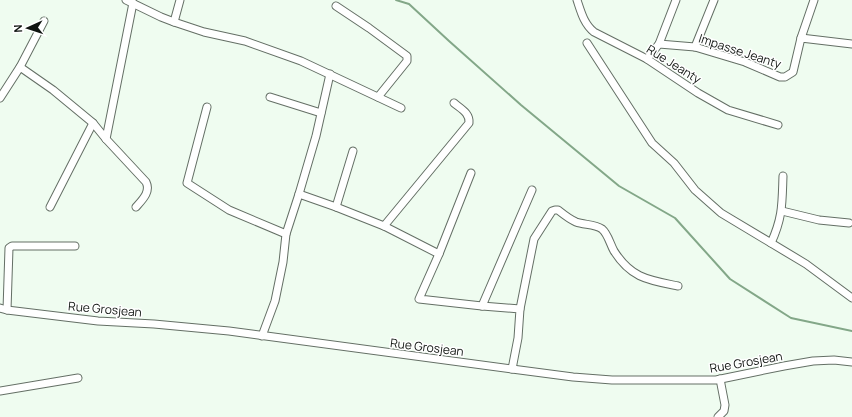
<svg xmlns="http://www.w3.org/2000/svg" width="852" height="417" viewBox="0 0 852 417" font-family="Manrope,sans-serif">
	<style>
		.lines { fill: none; stroke-linecap: round; stroke-linejoin: round }
		.stream { stroke: #83a788; stroke-width: 2 }
		.street-casing { stroke: #646f65; stroke-width: 9 }
		.street { stroke: #fff; stroke-width: 7 }
		.labels { text-anchor: middle; dominant-baseline: central; stroke-width: 3; stroke-linejoin: round; paint-order: stroke }
		.street-label { font-size: 12px; fill: #0f1410; stroke: #fff }
	</style>
	<rect width="100%" height="100%" fill="#effcf0"/>
	<g class="lines">
		<path class="stream" d="M 396,0 L 409,4 L 449,41 L 521,105 L 619,186 L 675,218 L 730,279 L 791,318 L 852,331"/>
		<defs>
			<g id="street">
				<path d="M 126,0 L 161,17 L 174,22 L 204,32 L 245,41 L 301,61 L 401,108"/>
				<path d="M 577,0 C 581,12 584,24 594,32 L 647,59 L 698,93 L 728,110 L 778,125"/>
				<path d="M 336,6 L 369,28 L 407,56 L 407,61 L 378,97"/>
				<path d="M 174,22 L 180,0"/>
				<path d="M 801,38 L 814,0"/>
				<path d="M 587,43 L 652,143 L 674,163 L 695,190 L 721,213 L 806,264 L 852,298"/>
				<path d="M 659,44 L 676,0"/>
				<path d="M 695,47 L 714,0"/>
				<path d="M 647,59 L 659,44 L 695,47 L 745,62 L 780,77 L 785,77 L 793,72 L 801,38 L 852,44"/>
				<path d="M 20,67 L 44,21"/>
				<path d="M 270,97 L 321,113"/>
				<path d="M 0,98 L 20,67 L 53,90 L 93,123 L 106,139 L 146,182 C 151,192 142,200 136,207"/>
				<path d="M 207,107 L 187,183 L 229,210 L 286,234 L 283,262 L 275,301 L 262,336"/>
				<path d="M 106,139 L 133,3"/>
				<path d="M 471,173 L 439,254 L 419,299 L 482,306 L 520,309 L 518,338 L 512,369"/>
				<path d="M 299,194 L 316,136 L 330,74"/>
				<path d="M 50,207 L 93,123"/>
				<path d="M 336,207 L 353,151"/>
				<path d="M 782,211 L 819,220 L 849,223"/>
				<path d="M 384,226 L 469,123 C 470,113 461,109 454,103"/>
				<path d="M 286,234 L 299,194 L 336,207 L 384,226 L 439,254"/>
				<path d="M 771,243 C 783,217 782,203 783,176"/>
				<path d="M 482,306 L 532,190"/>
				<path d="M 0,308 L 7,310 L 98,321 L 154,324 L 229,331 L 512,369 L 573,377 L 612,380 L 716,380 L 784,366 L 813,361 L 834,360 L 852,362"/>
				<path d="M 520,309 L 534,239 L 552,211 L 555,210 L 558,210 C 563,214 569,219 576,222 C 584,225 595,224 602,229 C 608,234 610,244 614,251 C 631,278 648,280 678,286"/>
				<path d="M 7,310 L 9,248 L 12,246 L 75,246"/>
				<path d="M 0,391 L 78,378"/>
				<path d="M 718,417 L 724,411 L 725,405 L 720,379"/>
			</g>
		</defs>
		<use href="#street" class="street-casing"/>
		<use href="#street" class="street"/>
	</g>
	<g class="labels">
		<g class="street-label">
			<text transform="translate(740 51) rotate(18)">Impasse Jeanty</text>
			<text transform="translate(674 64) rotate(32)">Rue Jeanty</text>
			<text transform="translate(105 309) rotate(5)">Rue Grosjean</text>
			<text transform="translate(427 347) rotate(7)">Rue Grosjean</text>
			<text transform="translate(746 362) rotate(-10)">Rue Grosjean</text>
		</g>
	</g>
	<g transform="translate(28 28) rotate(267)" stroke="#ffffff" stroke-width="3" paint-order="stroke">
	<path d="M0-3L7 15L0 10L-7 15Z" fill="#0f1410"/>
	<text y="-6" font-size="11" font-weight="bold" text-anchor="middle" fill="#0f1410">N</text>
	</g>
</svg>
